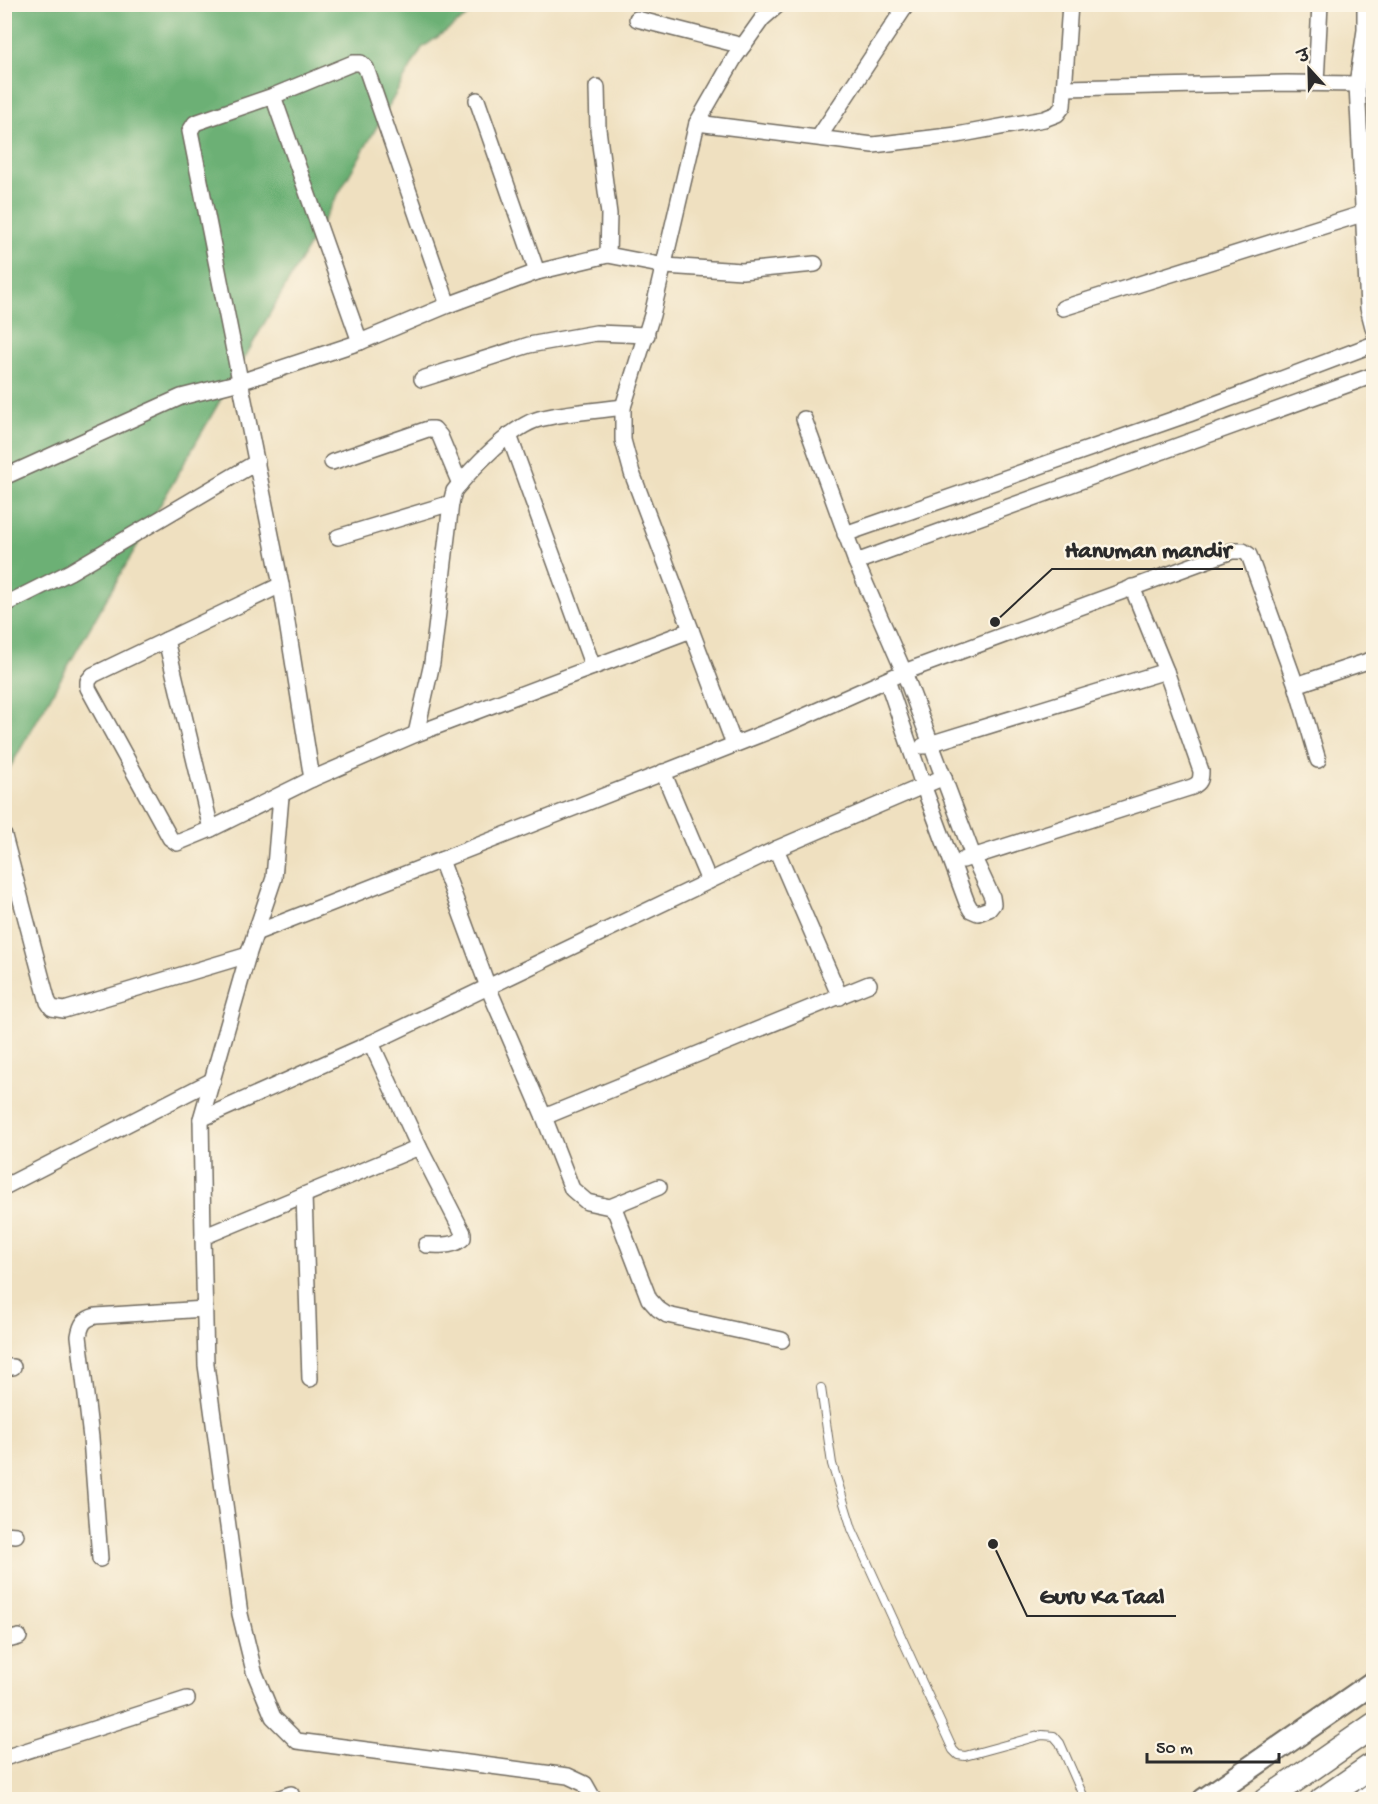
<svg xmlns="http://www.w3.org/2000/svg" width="1378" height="1804" viewBox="0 0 1378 1804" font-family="'Gochi Hand','Playpen Sans Deva',sans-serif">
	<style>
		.forest { fill: #6cb074; stroke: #4c6e50; stroke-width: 1.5 }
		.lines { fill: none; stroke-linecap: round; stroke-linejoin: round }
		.service-casing { stroke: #706a5f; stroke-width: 10 }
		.minor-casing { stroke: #706a5f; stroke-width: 18 }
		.primary-casing { stroke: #706a5f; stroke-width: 26 }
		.trunk-casing { stroke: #706a5f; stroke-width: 27 }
		.service { stroke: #fff; stroke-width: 8 }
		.minor { stroke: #fff; stroke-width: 15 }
		.primary { stroke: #fff; stroke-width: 22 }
		.trunk { stroke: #fff; stroke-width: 24 }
		.leader { fill: none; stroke: #2b2b2b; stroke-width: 2 }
		.callout-dot { fill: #2b2b2b; stroke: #fcf5e5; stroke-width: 2 }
		.callout-label { font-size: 24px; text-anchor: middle; font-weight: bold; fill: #2b2b2b; stroke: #fcf5e5; stroke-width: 5; stroke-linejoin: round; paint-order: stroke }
	</style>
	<rect width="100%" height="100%" fill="#fcf5e5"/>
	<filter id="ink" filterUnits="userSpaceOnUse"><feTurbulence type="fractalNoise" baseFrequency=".0167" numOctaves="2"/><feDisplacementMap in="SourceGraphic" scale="12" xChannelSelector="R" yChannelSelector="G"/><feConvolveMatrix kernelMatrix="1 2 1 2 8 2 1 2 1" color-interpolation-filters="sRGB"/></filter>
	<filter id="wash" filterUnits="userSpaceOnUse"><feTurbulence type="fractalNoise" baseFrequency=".008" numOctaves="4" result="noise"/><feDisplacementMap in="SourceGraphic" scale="24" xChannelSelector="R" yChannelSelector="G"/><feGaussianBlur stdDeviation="1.35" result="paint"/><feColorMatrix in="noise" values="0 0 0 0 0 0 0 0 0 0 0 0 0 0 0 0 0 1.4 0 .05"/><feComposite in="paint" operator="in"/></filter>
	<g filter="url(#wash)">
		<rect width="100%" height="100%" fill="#efe0c0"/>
		<path class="forest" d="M 5,5 L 483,5 L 422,48 L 5,776 Z"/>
	</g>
	<g filter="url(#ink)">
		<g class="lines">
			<defs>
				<path id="service" d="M 821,1388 L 832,1464 L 852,1529 L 953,1750 L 958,1755 L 965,1756 L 1042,1735 L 1054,1736 L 1060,1743 L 1085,1800"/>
				<g id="minor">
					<path d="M 1365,4 L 1365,30 L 1357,84 L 1368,308 L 1374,331"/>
					<path d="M 637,19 L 743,46"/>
					<path d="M 1316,83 L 1320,4"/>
					<path d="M 597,87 L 598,129 L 609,214 L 608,255"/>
					<path d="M 1065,88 L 1287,83 L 1357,84"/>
					<path d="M 273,96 L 360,342"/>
					<path d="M 477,100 L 537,272"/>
					<path d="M 697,123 L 873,145 L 957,135 L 1044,119 L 1057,114 L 1063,106 L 1070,4"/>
					<path d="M 819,137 L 907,4"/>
					<path d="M 1063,308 L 1362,214"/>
					<path d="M 422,379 L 529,345 L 596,333 L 647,335"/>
					<path d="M 804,419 L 856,562 L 904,672 L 973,856 L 992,897 L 993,904 L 989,909 L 978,913 L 971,910 L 967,903 L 923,785 L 887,680"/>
					<path d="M 509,435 L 593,667"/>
					<path d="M 332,462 L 428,429 L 434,429 L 440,436 L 460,484"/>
					<path d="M 4,477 L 181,397 L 240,382 L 360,342 L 448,305 L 537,272 L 608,255 L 665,266 L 742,271 L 815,264"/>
					<path d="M 845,534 L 1189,414 L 1374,344"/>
					<path d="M 338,537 L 451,503"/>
					<path d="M 856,562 L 1374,375"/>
					<path d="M 281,585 L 93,675 L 88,681 L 88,688 L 170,838 L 177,843 L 211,829 L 312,779 L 416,734 L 691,630"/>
					<path d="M 4,605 L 70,572 L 257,462"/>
					<path d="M 166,640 L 211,829"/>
					<path d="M 1296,685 L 1374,659"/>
					<path d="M 416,734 L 432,663 L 451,503 L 454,491 C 471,469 512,426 539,419 C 566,412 596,411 623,407"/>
					<path d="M 734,744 L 632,473 L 623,440 L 623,407 L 652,315 L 697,123 L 735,57 L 762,19 L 779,4"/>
					<path d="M 923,746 L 1166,671"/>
					<path d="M 663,772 L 709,881"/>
					<path d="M 312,779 L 281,585 L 190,131 L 195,123 L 273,96 L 353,63 L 361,63 L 366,68 L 448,305"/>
					<path d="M 281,796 L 274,878 L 248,955 L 201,1119 L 203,1237 L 206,1365 L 240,1614 L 254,1671 L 273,1717 L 297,1741 L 568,1776 L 585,1784 L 594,1800"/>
					<path d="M 4,836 L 48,1002 L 52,1008 L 64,1010 L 248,955"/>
					<path d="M 776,849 L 840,997"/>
					<path d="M 441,860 L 488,987 L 544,1117 L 572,1189 L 587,1202 L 610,1207 L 659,1187"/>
					<path d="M 963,860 L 1192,787 C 1200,783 1201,780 1201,771 L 1166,671 L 1132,587"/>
					<path d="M 255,933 L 787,724 L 904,672 L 1232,551 L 1243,551 L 1249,555 L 1296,685 L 1318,760"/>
					<path d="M 371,1043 L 419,1147 L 463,1233 L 463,1238 C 454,1247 439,1245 426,1245"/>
					<path d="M 544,1117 L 869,984"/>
					<path d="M 201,1119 L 371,1043 L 776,849 L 944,777"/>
					<path d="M 4,1187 L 213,1080"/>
					<path d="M 304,1195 L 310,1379"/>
					<path d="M 610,1207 L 616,1213 L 649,1299 L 658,1309 L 667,1315 L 782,1340"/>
					<path d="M 203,1237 L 419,1147"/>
					<path d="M 4,1367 L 13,1367"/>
					<path d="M 4,1534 L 16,1535"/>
					<path d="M 100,1559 L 91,1438 L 79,1336 C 81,1324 84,1319 96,1316 L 205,1309"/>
					<path d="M 4,1641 L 19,1637"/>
					<path d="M 4,1758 L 187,1699"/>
					<path d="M 275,1800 L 291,1794"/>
				</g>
				<g id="primary">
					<path d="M 1204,1800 L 1374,1682"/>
					<path d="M 1365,1800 L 1374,1793"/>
				</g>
				<g id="trunk">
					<path d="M 1266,1800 L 1374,1725"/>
					<path d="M 1322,1800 L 1374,1764"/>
				</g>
			</defs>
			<use href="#service" class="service-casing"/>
			<use href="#minor" class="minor-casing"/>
			<use href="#primary" class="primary-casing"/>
			<use href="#trunk" class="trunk-casing"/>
			<use href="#service" class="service"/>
			<use href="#minor" class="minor"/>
			<use href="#primary" class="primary"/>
			<use href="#trunk" class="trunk"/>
		</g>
	</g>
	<path class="leader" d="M995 622L1052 569H1243M993 1544L1027 1616H1176"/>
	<g class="callout-dot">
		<circle cx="995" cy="622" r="6"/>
		<circle cx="993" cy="1544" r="6"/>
	</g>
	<g class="callout-label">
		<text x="1148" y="557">Hanuman mandir</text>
		<text x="1102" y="1603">Guru Ka Taal</text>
	</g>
	<rect width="1378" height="1804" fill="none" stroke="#fcf5e5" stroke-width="24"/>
	<g transform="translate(1309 69) rotate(338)" stroke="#fcf5e5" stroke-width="4.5" paint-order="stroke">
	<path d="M0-4.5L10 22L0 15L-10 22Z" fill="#2b2b2b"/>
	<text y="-9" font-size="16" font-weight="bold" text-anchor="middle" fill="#2b2b2b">उ</text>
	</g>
	<path d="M1147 1753v9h132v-9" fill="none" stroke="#2b2b2b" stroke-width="3"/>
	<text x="1156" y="1753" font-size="18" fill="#2b2b2b" stroke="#fcf5e5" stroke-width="4.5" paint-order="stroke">50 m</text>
</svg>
